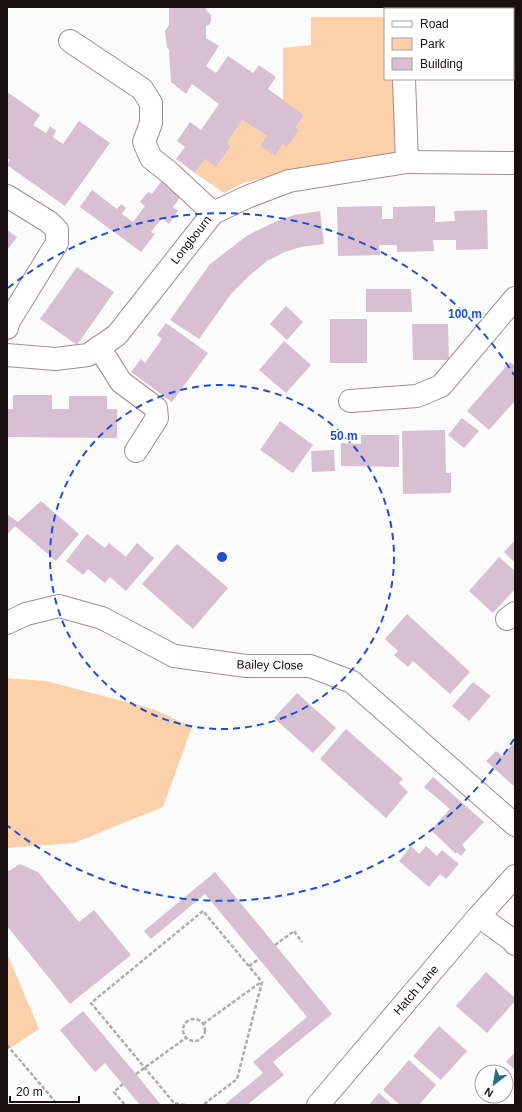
<svg xmlns="http://www.w3.org/2000/svg" width="522" height="1112" viewBox="0 0 522 1112" font-family="Helvetica,sans-serif">
	<style>
		.green { fill: #fcd0a8 }
		.building { fill: #d8bfd2 }
		.lines { fill: none; stroke-linecap: round; stroke-linejoin: round }
		.minor-casing { stroke: #a88990; stroke-width: 24 }
		.path { stroke: #b0acad; stroke-width: 2.5; stroke-dasharray: 4 2; stroke-linecap: butt }
		.minor { stroke: #fff; stroke-width: 22 }
		.ring { fill: none; stroke: #1d4ed8; stroke-width: 2; stroke-dasharray: 7 5 }
		.labels { text-anchor: middle; dominant-baseline: central; stroke-width: 3.5; stroke-linejoin: round; paint-order: stroke }
		.street-label { font-size: 12px; fill: #190e10; stroke: #fff }
		.centre { fill: #1d4ed8; stroke: #fff; stroke-width: 2 }
		.ring-label { font-size: 12px; text-anchor: middle; font-weight: bold; fill: #1d4ed8; stroke: #fff; stroke-width: 3.5; stroke-linejoin: round; paint-order: stroke }
	</style>
	<rect width="100%" height="100%" fill="#fbfbfb"/>
	<g class="green">
		<path d="M 311,17 L 385,17 L 385,79 L 398,79 L 400,158 L 305,167 L 243,183 L 224,193 L 195,173 L 205,159 L 217,166 L 231,146 L 227,143 L 242,120 L 267,136 L 260,146 L 275,156 L 283,144 L 287,146 L 299,130 L 296,127 L 304,115 L 283,100 L 283,48 L 311,45 Z"/>
		<path d="M 7,678 L 46,681 L 153,709 L 192,727 L 163,807 L 74,843 L 7,848 Z"/>
		<path d="M 7,953 L 39,1029 L 7,1050 Z"/>
	</g>
	<g class="building">
		<path d="M 169,7 L 206,7 L 206,10 L 211,15 L 211,20 L 210,24 L 206,26 L 206,38 L 219,46 L 206,66 L 216,73 L 228,56 L 253,73 L 259,65 L 276,77 L 268,89 L 304,115 L 296,127 L 299,130 L 287,147 L 283,144 L 275,156 L 260,146 L 267,136 L 242,120 L 227,143 L 231,146 L 216,167 L 205,159 L 195,173 L 176,159 L 185,147 L 177,141 L 190,122 L 201,130 L 219,104 L 192,84 L 186,94 L 171,82 L 169,50 L 167,47 L 165,31 L 169,25 Z"/>
		<path d="M 431,7 L 515,7 L 515,38 L 513,38 L 513,9 L 431,9 Z"/>
		<path d="M 7,92 L 40,115 L 33,125 L 46,133 L 50,126 L 56,131 L 53,137 L 63,144 L 79,121 L 110,143 L 65,206 L 7,165 L 10,160 L 7,158 Z"/>
		<path d="M 165,176 L 185,191 L 173,207 L 178,211 L 169,224 L 162,218 L 151,232 L 155,234 L 141,252 L 80,207 L 92,190 L 117,209 L 121,204 L 126,208 L 122,214 L 133,222 L 145,206 L 140,202 L 148,192 L 152,194 Z"/>
		<path d="M 382,206 L 382,219 L 393,219 L 393,207 L 435,206 L 435,222 L 455,221 L 454,211 L 487,210 L 488,249 L 456,250 L 456,240 L 433,240 L 434,251 L 397,252 L 397,245 L 379,245 L 380,255 L 338,256 L 337,207 Z"/>
		<path d="M 320,211 L 324,244 L 301,247 L 285,252 L 267,261 L 250,275 L 231,294 L 199,339 L 170,320 L 210,264 L 248,235 L 275,222 L 294,215 Z"/>
		<path d="M 7,230 L 17,237 L 8,249 L 7,248 Z"/>
		<path d="M 77,267 L 114,292 L 77,345 L 40,319 Z"/>
		<path d="M 366,289 L 411,289 L 412,312 L 366,312 Z"/>
		<path d="M 286,306 L 303,322 L 287,340 L 270,324 Z"/>
		<rect x="330" y="319" width="37" height="44"/>
		<path d="M 166,323 L 208,353 L 172,402 L 131,372 L 141,359 L 145,363 L 162,339 L 157,335 Z"/>
		<path d="M 412,324 L 448,324 L 449,360 L 413,360 Z"/>
		<path d="M 284,341 L 311,365 L 286,393 L 259,370 Z"/>
		<path d="M 510,362 L 515,366 L 515,401 L 489,430 L 467,411 Z"/>
		<path d="M 13,395 L 52,395 L 52,409 L 69,409 L 69,396 L 107,396 L 107,409 L 117,409 L 117,438 L 7,437 L 7,409 L 13,409 Z"/>
		<path d="M 462,418 L 479,431 L 464,448 L 448,435 Z"/>
		<path d="M 280,421 L 313,445 L 293,473 L 260,450 Z"/>
		<path d="M 445,430 L 446,473 L 451,473 L 451,493 L 403,494 L 402,431 Z"/>
		<path d="M 361,435 L 399,435 L 399,467 L 341,466 L 341,443 L 361,444 Z"/>
		<path d="M 334,450 L 335,471 L 312,472 L 311,451 Z"/>
		<path d="M 41,501 L 79,534 L 56,561 L 15,526 L 7,535 L 7,514 L 18,522 Z"/>
		<path d="M 87,534 L 105,548 L 109,543 L 126,557 L 137,543 L 154,558 L 126,591 L 110,577 L 105,583 L 88,569 L 83,575 L 66,561 Z"/>
		<path d="M 515,540 L 515,563 L 504,552 Z"/>
		<path d="M 177,544 L 228,588 L 193,629 L 142,584 Z"/>
		<path d="M 499,557 L 515,571 L 515,589 L 493,613 L 469,591 Z"/>
		<path d="M 407,614 L 470,672 L 450,694 L 413,661 L 408,667 L 394,655 L 398,651 L 385,639 Z"/>
		<path d="M 473,682 L 491,696 L 469,721 L 452,706 Z"/>
		<path d="M 297,693 L 336,728 L 313,753 L 274,718 Z"/>
		<path d="M 346,729 L 403,779 L 399,783 L 408,792 L 386,818 L 320,759 Z"/>
		<path d="M 515,742 L 515,787 L 486,761 L 496,751 L 502,756 Z"/>
		<path d="M 433,777 L 484,822 L 462,845 L 466,850 L 461,856 L 457,852 L 456,854 L 431,830 L 450,809 L 424,787 Z"/>
		<path d="M 411,846 L 419,854 L 426,846 L 437,856 L 442,850 L 459,864 L 446,879 L 440,874 L 429,887 L 399,861 Z"/>
		<path d="M 20,864 L 38,872 L 79,922 L 94,910 L 131,955 L 70,1004 L 7,926 L 7,872 Z"/>
		<path d="M 215,872 L 332,1014 L 273,1062 L 284,1075 L 247,1105 L 224,1105 L 263,1073 L 253,1062 L 307,1017 L 205,894 L 151,939 L 144,931 Z"/>
		<path d="M 486,972 L 515,998 L 515,1001 L 487,1033 L 456,1006 Z"/>
		<path d="M 83,1011 L 136,1074 L 161,1105 L 140,1105 L 105,1063 L 95,1072 L 60,1030 Z"/>
		<path d="M 439,1026 L 467,1051 L 441,1080 L 413,1056 Z"/>
		<path d="M 515,1052 L 515,1070 L 506,1062 Z"/>
		<path d="M 409,1060 L 436,1085 L 419,1105 L 400,1105 L 383,1090 Z"/>
		<path d="M 379,1093 L 392,1105 L 369,1105 Z"/>
	</g>
	<g class="lines">
		<defs>
			<g id="minor">
				<path d="M 402,7 L 402,9"/>
				<path d="M 70,41 L 142,89 L 151,103 L 151,123 L 144,142 L 151,158 L 170,173 L 213,213"/>
				<path d="M 407,162 L 515,163"/>
				<path d="M 7,196 L 49,222 L 57,230 L 57,243 L 9,321 L 7,328"/>
				<path d="M 99,347 L 121,382 L 156,408 L 157,418 L 136,451"/>
				<path d="M 7,355 L 55,359 L 88,355 L 117,335 L 213,213 L 247,197 L 289,181 L 407,162 L 404,79"/>
				<path d="M 350,401 L 417,396 L 441,386 L 515,298"/>
				<path d="M 507,619 L 515,613"/>
				<path d="M 7,623 L 26,614 L 59,606 L 102,618 L 174,656 L 246,666 L 310,666 L 352,682 L 515,825"/>
				<path d="M 479,916 L 512,940 L 515,944"/>
				<path d="M 318,1105 L 479,916 L 515,876"/>
			</g>
		</defs>
		<use href="#minor" class="minor-casing"/>
		<g class="path">
			<path d="M 275,945 L 294,931 L 302,942"/>
			<path d="M 249,966 L 259,959"/>
			<circle cx="194" cy="1030" r="11"/>
			<path d="M 203,1024 L 261,982"/>
			<path d="M 7,1045 L 58,1105"/>
			<path d="M 136,1074 L 187,1037"/>
			<path d="M 123,1084 L 114,1092 L 125,1105"/>
			<path d="M 185,1105 L 174,1103 L 91,1003 L 203,911 L 262,982 L 237,1079 L 203,1105"/>
		</g>
		<use href="#minor" class="minor"/>
	</g>
	<g class="ring">
		<circle cx="222" cy="557" r="172"/>
		<path d="M514 739A344 344 0 0 1 8 826M8 288A344 344 0 0 1 514 375"/>
	</g>
	<g class="labels">
		<g class="street-label">
			<text transform="translate(191 240) rotate(-52)">Longbourn</text>
			<text transform="translate(270 665) rotate(1)">Bailey Close</text>
			<text transform="translate(416 990) rotate(-49)">Hatch Lane</text>
		</g>
	</g>
	<circle cx="222" cy="557" r="6" class="centre"/>
	<g class="ring-label">
		<text x="465" y="318">100 m</text>
		<text x="344" y="440">50 m</text>
	</g>
	<rect width="522" height="1112" fill="none" stroke="#190e10" stroke-width="16"/>
	<rect x="384" y="8" width="130" height="72" fill="#ffffff" stroke="#a39f9f"/>
	<rect x="392" y="21" width="20" height="6" fill="#ffffff" stroke="#a39f9f"/>
	<text x="420" y="28" font-size="12" fill="#190e10">Road</text>
	<rect x="392" y="38" width="20" height="12" fill="#fcd0a8" stroke="#a39f9f"/>
	<text x="420" y="48" font-size="12" fill="#190e10">Park</text>
	<rect x="392" y="58" width="20" height="12" fill="#d8bfd2" stroke="#a39f9f"/>
	<text x="420" y="68" font-size="12" fill="#190e10">Building</text>
	<g transform="translate(494 1084) rotate(211)"><circle r="19" fill="#ffffff" stroke="#a39f9f"/>
	<path d="M0-3L7 15L0 10L-7 15Z" fill="#296e7e"/>
	<text y="-6" font-size="11" font-weight="bold" text-anchor="middle" fill="#190e10">N</text>
	</g>
	<path d="M10 1096v6h69v-6" fill="none" stroke="#190e10" stroke-width="2"/>
	<text x="16" y="1096" font-size="12" fill="#190e10" stroke="#ffffff" stroke-width="3" paint-order="stroke">20 m</text>
</svg>
